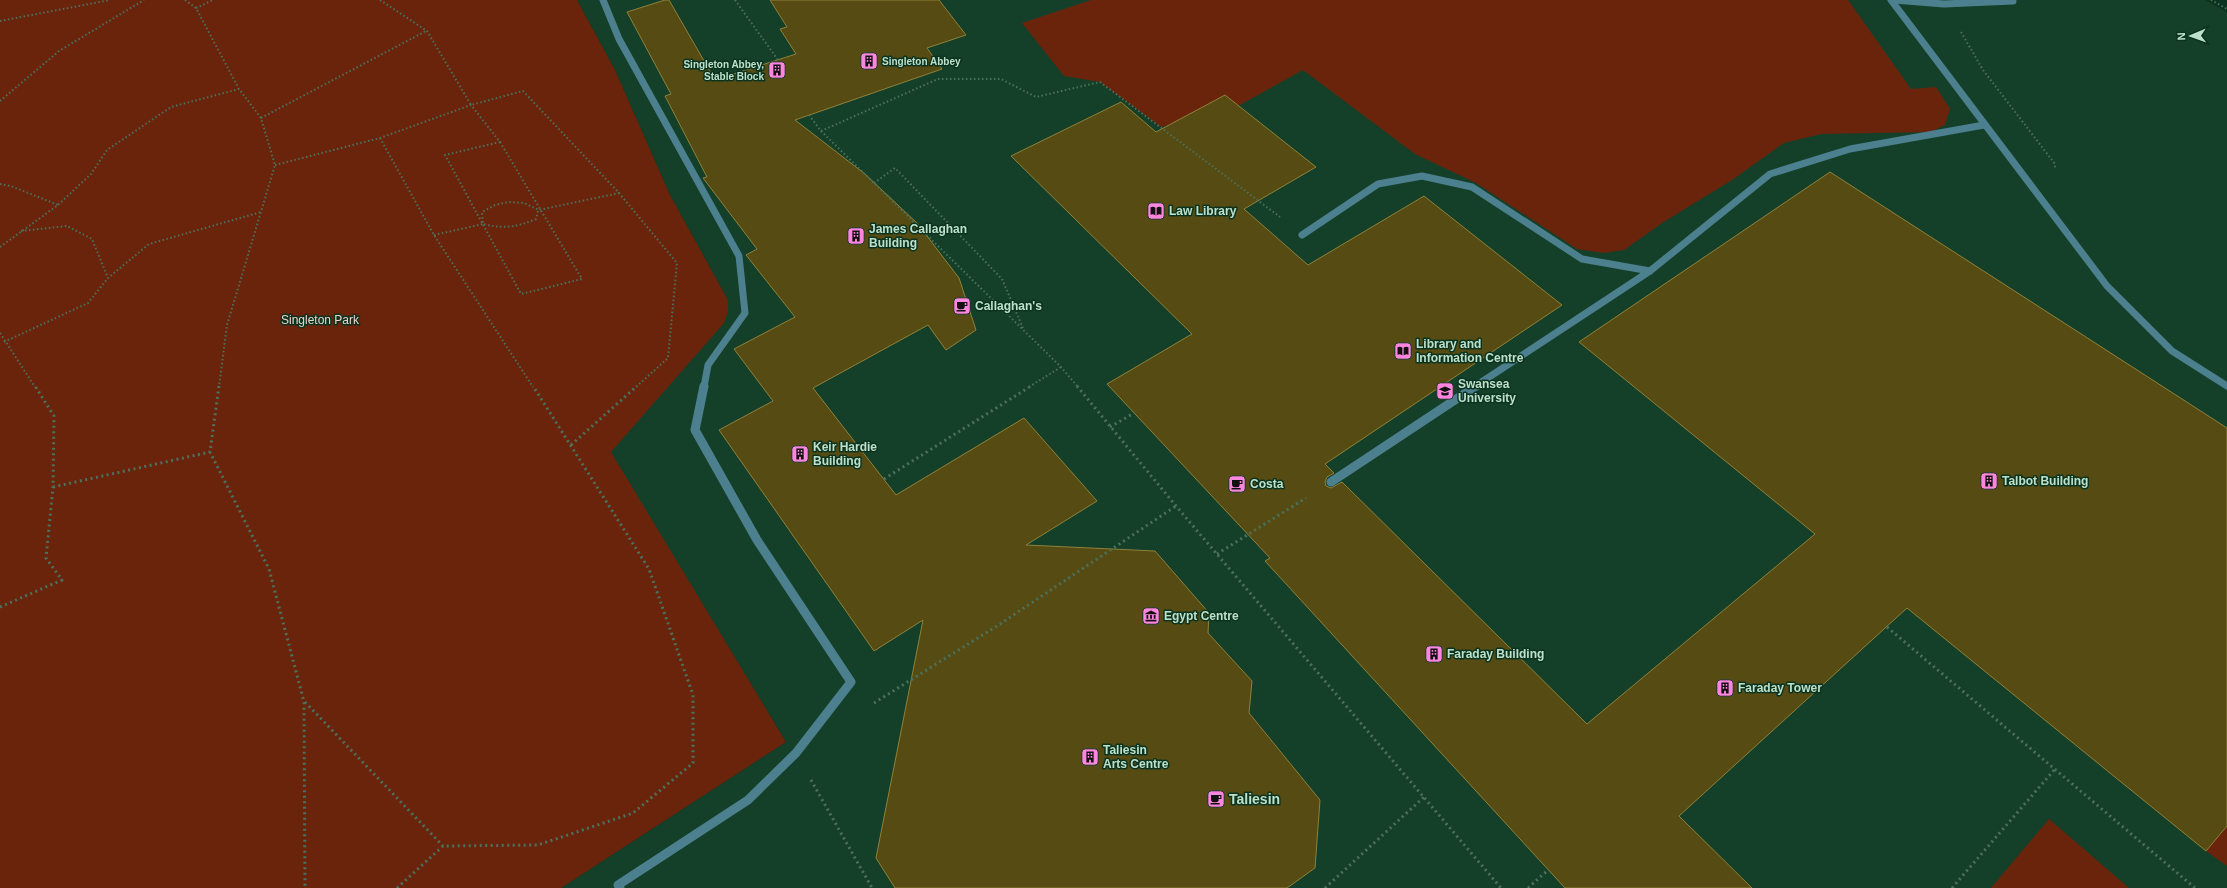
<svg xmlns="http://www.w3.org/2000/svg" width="2227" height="888" viewBox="0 0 2227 888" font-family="Helvetica,sans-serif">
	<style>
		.built { fill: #14402a }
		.green { fill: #6a240b }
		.building { fill: #564b12; stroke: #908139 }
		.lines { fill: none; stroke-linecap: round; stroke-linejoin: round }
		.path-far1 { stroke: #4b725d; stroke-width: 2; stroke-dasharray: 1.5 2.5; stroke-linecap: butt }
		.path { stroke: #4b725d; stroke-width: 3; stroke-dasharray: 2 3.5; stroke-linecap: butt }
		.lane-far1 { stroke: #4c808f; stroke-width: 7 }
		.lane { stroke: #4c808f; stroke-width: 9 }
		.labels { text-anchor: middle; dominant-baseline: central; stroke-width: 3; stroke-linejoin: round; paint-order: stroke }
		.far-poi-label { font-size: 10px; font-weight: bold; fill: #bde0ca; stroke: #0b331f; text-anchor: start }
		.poi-label { font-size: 12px; font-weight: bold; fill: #bde0ca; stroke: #0b331f; text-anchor: start }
		.park-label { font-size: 12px; fill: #edd2ca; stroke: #0b331f }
		.near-poi-label { font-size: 14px; font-weight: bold; fill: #bde0ca; stroke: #0b331f; text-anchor: start }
	</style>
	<rect width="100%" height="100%" fill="#0b331f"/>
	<path class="built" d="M 577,0 L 2205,0 L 2227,12 L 2227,888 L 561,888 L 786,742 L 610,452 L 723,323 L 728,312 L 728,300 L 670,195 L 615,70 Z"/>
	<g class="green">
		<path d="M 0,0 L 577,0 L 615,70 L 670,195 L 728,300 L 728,312 L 724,323 L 611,452 L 786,742 L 561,888 L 0,888 Z"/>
		<path d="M 1091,0 L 1848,0 L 1911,89 L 1936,87 L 1950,109 L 1945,125 L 1931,132 L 1821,134 L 1784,143 L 1732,180 L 1662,223 L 1624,250 L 1603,253 L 1577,249 L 1476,183 L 1415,154 L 1303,70 L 1238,106 L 1161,127 L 1100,82 L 1064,76 L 1022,23 Z"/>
		<path d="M 2049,819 L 2129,888 L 1991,888 Z"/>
		<path d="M 2227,826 L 2227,866 L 2206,851 Z"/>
	</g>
	<g class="building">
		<path d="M 665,0 L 669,0 L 715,80 L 796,54 L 780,29 L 787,27 L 770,0 L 939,0 L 966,35 L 927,48 L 942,69 L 795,120 L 865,174 L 917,223 L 959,278 L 976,330 L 946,350 L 928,325 L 813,388 L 896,495 L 1024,418 L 1097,501 L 1026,545 L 1155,551 L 1209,613 L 1208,633 L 1252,681 L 1249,713 L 1320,800 L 1315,868 L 1287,888 L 895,888 L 876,858 L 923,620 L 874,651 L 719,430 L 773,401 L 734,349 L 795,317 L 746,255 L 757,249 L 703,178 L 707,177 L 665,96 L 671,94 L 627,12 Z"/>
		<path d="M 1225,95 L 1316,167 L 1244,209 L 1308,265 L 1424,196 L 1562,305 L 1325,464 L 1334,473 L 1327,477 L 1325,482 L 1326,486 L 1331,488 L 1342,482 L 1587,724 L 1815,534 L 1579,342 L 1830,172 L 2227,428 L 2227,826 L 2206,851 L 1907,608 L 1679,816 L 1752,888 L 1565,888 L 1265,561 L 1270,558 L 1107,384 L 1192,334 L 1011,156 L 1121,102 L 1156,132 Z"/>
	</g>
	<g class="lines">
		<g class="path-far1">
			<path d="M 185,0 L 196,8 L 239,89 L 261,118 L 275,165 L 227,325 L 219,387"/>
			<path d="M 380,0 L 427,31 L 471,105 L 523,91 L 619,193 L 677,263 L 668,358 L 636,387"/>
			<path d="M 735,0 L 778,60"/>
			<path d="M 2211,0 L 2227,9"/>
			<path d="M 196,8 L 213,0"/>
			<path d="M 0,21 L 110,0"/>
			<path d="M 1961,32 L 1983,70 L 2055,164 L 2055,168"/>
			<path d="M 0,101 L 59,51 L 144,0"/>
			<path d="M 809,115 L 821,131 L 1061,367 L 1078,387"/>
			<path d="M 261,118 L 426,31"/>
			<path d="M 821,131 L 938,79 L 1001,79 L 1036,97 L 1100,82 L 1280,217"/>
			<path d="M 380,138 L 434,235 L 533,387"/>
			<path d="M 500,142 L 582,279 L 521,294 L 445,155 Z"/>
			<path d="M 275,165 L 380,138 L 471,105 L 500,142"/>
			<path d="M 874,183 L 895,168 L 1002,279 L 1023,328"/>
			<path d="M 0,184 L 11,186 L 58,205"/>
			<path d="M 538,211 L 536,219 C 518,227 502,229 483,224 L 482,212 L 495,205 L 508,202 L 524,203 L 539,210 L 619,193"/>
			<path d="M 21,231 L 67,226 L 92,239 L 108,278"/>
			<path d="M 434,235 L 483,224"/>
			<path d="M 0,247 L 58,205 L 91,174 L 107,150 L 171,107 L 239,89"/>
			<path d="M 0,333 L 35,387"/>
			<path d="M 4,342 L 88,303 L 108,278 L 149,244 L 261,212"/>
			<path d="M 1029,387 L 1061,367"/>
		</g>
		<g class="path">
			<path d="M 219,386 L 210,452 L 269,569 L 304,702 L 305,888"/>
			<path d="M 1077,386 L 1176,506 L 1501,888"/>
			<path d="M 1110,427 L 1134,413"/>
			<path d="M 571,445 L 637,386"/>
			<path d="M 884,479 L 1031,386"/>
			<path d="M 53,487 L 210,452"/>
			<path d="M 1217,554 L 1306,498"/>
			<path d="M 0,607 L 62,580 L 46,558 L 53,487 L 54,416 L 35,386"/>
			<path d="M 1887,627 L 2195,888"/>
			<path d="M 305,702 L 443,846"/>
			<path d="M 874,703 L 1000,624 L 1176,506"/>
			<path d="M 811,780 L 872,888"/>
			<path d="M 397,888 L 443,846 L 538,845 L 633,813 L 693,763 L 693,695 L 649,569 L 533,386"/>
			<path d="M 1325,888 L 1424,797"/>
			<path d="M 1528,888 L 1548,870"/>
			<path d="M 1952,888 L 2055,769"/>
		</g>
		<g class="lane-far1">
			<path d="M 603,0 L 619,39 L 739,256 L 745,313 L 708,365 L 704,387"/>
			<path d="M 1891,0 L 2107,286 L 2172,351 L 2227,386"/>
			<path d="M 1894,0 L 1944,4 L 2013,1"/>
			<path d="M 1302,235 L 1378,184 L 1422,176 L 1472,187 L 1582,259 L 1650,271"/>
			<path d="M 1474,387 L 1650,271 L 1770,174 L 1850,149 L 1984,125"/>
		</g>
		<g class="lane">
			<path d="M 1331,482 L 1476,386"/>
			<path d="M 620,888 L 618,885 L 748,800 L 796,753 L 851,682 L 757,540 L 695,430 L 704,386"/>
		</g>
	</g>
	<defs>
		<symbol id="building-square" viewBox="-11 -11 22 22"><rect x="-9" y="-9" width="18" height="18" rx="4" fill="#ff85df" stroke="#0b331f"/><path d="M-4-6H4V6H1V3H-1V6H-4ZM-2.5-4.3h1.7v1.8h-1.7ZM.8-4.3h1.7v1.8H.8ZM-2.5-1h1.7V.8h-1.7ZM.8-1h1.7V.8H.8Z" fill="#111"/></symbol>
		<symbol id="library-square" viewBox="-11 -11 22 22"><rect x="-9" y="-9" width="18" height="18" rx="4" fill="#ff85df" stroke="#0b331f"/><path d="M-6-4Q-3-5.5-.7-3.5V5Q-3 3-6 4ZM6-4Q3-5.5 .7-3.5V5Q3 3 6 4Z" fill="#111"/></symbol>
		<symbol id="cafe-square" viewBox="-11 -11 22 22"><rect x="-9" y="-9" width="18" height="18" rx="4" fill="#ff85df" stroke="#0b331f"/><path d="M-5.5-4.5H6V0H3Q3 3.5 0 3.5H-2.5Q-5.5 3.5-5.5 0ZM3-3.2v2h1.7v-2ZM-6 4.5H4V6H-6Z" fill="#111"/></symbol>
		<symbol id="university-square" viewBox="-11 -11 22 22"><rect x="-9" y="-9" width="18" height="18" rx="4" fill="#ff85df" stroke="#0b331f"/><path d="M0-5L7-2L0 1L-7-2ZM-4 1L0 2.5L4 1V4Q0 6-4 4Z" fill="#111"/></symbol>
		<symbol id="museum-square" viewBox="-11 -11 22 22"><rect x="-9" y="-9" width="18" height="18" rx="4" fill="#ff85df" stroke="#0b331f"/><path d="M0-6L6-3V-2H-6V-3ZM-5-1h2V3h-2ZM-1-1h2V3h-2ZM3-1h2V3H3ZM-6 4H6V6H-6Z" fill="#111"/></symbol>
	</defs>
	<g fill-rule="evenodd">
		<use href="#building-square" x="859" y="51" width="20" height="20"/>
		<use href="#building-square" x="767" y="60" width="20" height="20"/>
		<use href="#library-square" x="1146" y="201" width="20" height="20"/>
		<use href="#building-square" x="846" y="226" width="20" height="20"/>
		<use href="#cafe-square" x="952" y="296" width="20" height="20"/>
		<use href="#library-square" x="1393" y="341" width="20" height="20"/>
		<use href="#university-square" x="1435" y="381" width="20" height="20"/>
		<use href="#building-square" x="790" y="444" width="20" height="20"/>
		<use href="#building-square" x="1979" y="471" width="20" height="20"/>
		<use href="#cafe-square" x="1227" y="474" width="20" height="20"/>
		<use href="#museum-square" x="1141" y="606" width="20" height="20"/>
		<use href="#building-square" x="1424" y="644" width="20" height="20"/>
		<use href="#building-square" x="1715" y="678" width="20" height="20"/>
		<use href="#building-square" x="1080" y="747" width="20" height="20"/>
		<use href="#cafe-square" x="1206" y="789" width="20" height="20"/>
	</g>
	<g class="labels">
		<g class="far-poi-label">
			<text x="882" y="61">Singleton Abbey</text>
			<text x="764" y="64" text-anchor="end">Singleton Abbey,<tspan x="764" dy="12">Stable Block</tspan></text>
		</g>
		<g class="poi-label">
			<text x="1169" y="211">Law Library</text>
			<text x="869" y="229">James Callaghan<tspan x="869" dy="14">Building</tspan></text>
			<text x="975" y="306">Callaghan's</text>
			<text x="1416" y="344">Library and<tspan x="1416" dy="14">Information Centre</tspan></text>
			<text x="1458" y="384">Swansea<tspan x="1458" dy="14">University</tspan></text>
			<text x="813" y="447">Keir Hardie<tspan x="813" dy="14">Building</tspan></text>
			<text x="2002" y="481">Talbot Building</text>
			<text x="1250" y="484">Costa</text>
			<text x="1164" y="616">Egypt Centre</text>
			<text x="1447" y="654">Faraday Building</text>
			<text x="1738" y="688">Faraday Tower</text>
			<text x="1103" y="750">Taliesin<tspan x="1103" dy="14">Arts Centre</tspan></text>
		</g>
		<g class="park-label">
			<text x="320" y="320">Singleton Park</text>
		</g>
		<g class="near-poi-label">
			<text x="1229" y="799">Taliesin</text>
		</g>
	</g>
	<g transform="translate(2191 36) rotate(268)" stroke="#0b331f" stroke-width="3" paint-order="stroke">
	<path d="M0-3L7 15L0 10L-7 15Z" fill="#bde0ca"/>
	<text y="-6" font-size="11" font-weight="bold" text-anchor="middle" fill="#bde0ca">N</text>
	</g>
</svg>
